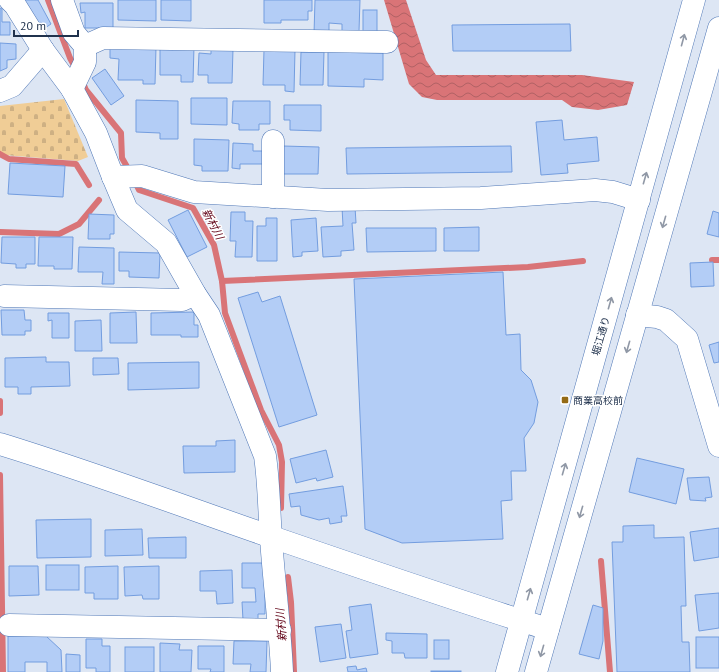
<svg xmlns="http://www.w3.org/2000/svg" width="719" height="672" viewBox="0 0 719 672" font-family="'PT Sans','Noto Sans JP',sans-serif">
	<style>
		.cemetery { fill: url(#cemetery-stones) }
		.water { fill: url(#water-waves) }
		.pier { fill: #dde6f4 }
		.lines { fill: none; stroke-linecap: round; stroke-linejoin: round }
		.stream { stroke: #d97477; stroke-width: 6 }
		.building { fill: #b3cdf6; stroke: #739ddf }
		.street-casing { stroke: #5078b7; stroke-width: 23 }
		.secondary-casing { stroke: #5078b7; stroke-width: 23 }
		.highway-casing { stroke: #5078b7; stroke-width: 23 }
		.street { stroke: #fff; stroke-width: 22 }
		.secondary { stroke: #fff; stroke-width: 22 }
		.highway { stroke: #fff; stroke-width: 22 }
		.oneway { stroke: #9098a6 }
		.poi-dot { fill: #946a15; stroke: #fff; stroke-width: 1.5 }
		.labels { text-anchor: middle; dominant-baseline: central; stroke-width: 3; stroke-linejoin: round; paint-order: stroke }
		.street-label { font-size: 10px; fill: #20324d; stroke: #fff }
		.poi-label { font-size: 10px; fill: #20324d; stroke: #fff; text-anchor: start }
		.water-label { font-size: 11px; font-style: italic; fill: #600015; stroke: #fff }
	</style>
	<defs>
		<pattern id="cemetery-stones" width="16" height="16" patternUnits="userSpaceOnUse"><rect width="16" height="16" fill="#f0cd96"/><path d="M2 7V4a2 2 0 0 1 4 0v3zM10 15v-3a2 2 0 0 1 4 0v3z" fill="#ceb083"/></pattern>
		<pattern id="water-waves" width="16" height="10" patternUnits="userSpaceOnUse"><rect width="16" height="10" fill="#d97477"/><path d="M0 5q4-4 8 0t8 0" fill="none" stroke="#b06064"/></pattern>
	</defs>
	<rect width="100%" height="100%" fill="#dde6f4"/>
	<path class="cemetery" d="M 64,99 L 88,157 L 78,161 L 4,155 L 0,151 L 0,106 Z"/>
	<path class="water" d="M 384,0 L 406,0 L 426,60 L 436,75 L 582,75 L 634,82 L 627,105 L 598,110 L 572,107 L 562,100 L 437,100 L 422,97 L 409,84 Z"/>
	<path class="pier" d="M 635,80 L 719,88 L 719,116 L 627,107 Z"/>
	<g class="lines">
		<g class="stream">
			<path d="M 48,0 L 70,58 L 76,69"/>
			<path d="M 82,81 L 86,90 L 121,133 L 122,158 L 130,172"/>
			<path d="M 0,154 L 9,159 L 76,164 L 89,185"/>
			<path d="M 134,180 L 139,190 L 193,208 L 214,245 L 222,281 L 225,313 L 261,410 L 279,445 L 282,462 L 281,508"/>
			<path d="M 0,232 L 59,234 L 79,224 L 99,200"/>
			<path d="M 712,260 L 719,260"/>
			<path d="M 222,281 L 528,267 L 583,261"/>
			<path d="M 0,401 L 0,413"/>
			<path d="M 0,475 L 3,672"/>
			<path d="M 601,561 L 610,672"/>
			<path d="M 288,577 L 291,602 L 294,672"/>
		</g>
	</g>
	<g class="building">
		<path d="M 21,0 L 38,0 L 51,24 L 45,28 L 41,22 L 36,26 Z"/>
		<path d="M 118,0 L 156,0 L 156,21 L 118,20 Z"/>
		<path d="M 161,0 L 191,0 L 191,21 L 161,20 Z"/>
		<path d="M 264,0 L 312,0 L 312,11 L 308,11 L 308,20 L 281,20 L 281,23 L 264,23 Z"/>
		<path d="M 315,0 L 360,0 L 359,31 L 342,31 L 342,24 L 329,23 L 329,34 L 314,34 Z"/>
		<path d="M 80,3 L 113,3 L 113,28 L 85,28 L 85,12 L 81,13 Z"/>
		<path d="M 0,8 L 2,9 L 2,22 L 10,22 L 10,35 L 0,35 Z"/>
		<rect x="363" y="10" width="14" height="22"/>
		<path d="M 570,24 L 571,51 L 453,51 L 452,25 Z"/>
		<path d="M 0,43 L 16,44 L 16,59 L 7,60 L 7,68 L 0,71 Z"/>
		<path d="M 160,45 L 194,46 L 193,82 L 181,82 L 181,75 L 160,75 Z"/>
		<path d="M 110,46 L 156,47 L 155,84 L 143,84 L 143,80 L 118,80 L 119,59 L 110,58 Z"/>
		<path d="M 211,48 L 233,49 L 232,83 L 208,83 L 208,75 L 198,75 L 199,53 L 211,54 Z"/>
		<path d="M 264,50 L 295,50 L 294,92 L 285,91 L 285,85 L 263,85 Z"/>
		<path d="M 301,52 L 324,52 L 323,85 L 300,85 Z"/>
		<path d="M 328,52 L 383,53 L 383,80 L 364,79 L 364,87 L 328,86 Z"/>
		<path d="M 105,69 L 124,96 L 111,105 L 92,78 Z"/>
		<path d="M 191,98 L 227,98 L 227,125 L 191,124 Z"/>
		<path d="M 136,100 L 178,101 L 178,139 L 160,139 L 160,133 L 136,132 Z"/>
		<path d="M 233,101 L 270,101 L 270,124 L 259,124 L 259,130 L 239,130 L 239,124 L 232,123 Z"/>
		<path d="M 284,105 L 321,105 L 321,131 L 290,130 L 290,120 L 284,120 Z"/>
		<path d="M 562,120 L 564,140 L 597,137 L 599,161 L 567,164 L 568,173 L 541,175 L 536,122 Z"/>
		<path d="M 194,139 L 229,140 L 228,171 L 202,171 L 202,166 L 194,165 Z"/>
		<path d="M 233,143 L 253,144 L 253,151 L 264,151 L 263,164 L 240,164 L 240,169 L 232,168 Z"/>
		<path d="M 283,146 L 319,147 L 318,174 L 283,174 Z"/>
		<path d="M 511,146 L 512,172 L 347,174 L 346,148 Z"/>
		<path d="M 10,163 L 65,166 L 63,197 L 8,194 Z"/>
		<path d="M 342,207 L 355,207 L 356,223 L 352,223 L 354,250 L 341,251 L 341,256 L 323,257 L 321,227 L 343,226 Z"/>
		<path d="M 188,210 L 207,247 L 187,257 L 168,220 Z"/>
		<path d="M 713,211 L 719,213 L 719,237 L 707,234 Z"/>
		<path d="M 231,212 L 245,212 L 245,221 L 253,221 L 252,257 L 235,257 L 236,241 L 230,241 Z"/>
		<path d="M 89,214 L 114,215 L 114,234 L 110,234 L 110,239 L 88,239 Z"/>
		<path d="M 266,218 L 277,218 L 277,261 L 257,261 L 257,226 L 266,226 Z"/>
		<path d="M 316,218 L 318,251 L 302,252 L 302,256 L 293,257 L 291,220 Z"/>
		<path d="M 479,227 L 479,251 L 444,251 L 444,228 Z"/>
		<path d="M 366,228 L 436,228 L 436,251 L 367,252 Z"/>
		<path d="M 2,237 L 35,237 L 35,264 L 26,264 L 26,268 L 16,268 L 16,264 L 1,263 Z"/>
		<path d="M 39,237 L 73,237 L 72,269 L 54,269 L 54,266 L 38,266 Z"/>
		<path d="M 79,247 L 114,248 L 114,284 L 102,284 L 103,272 L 78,272 Z"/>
		<path d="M 119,252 L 160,253 L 159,278 L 129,277 L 129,271 L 119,271 Z"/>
		<path d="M 713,262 L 714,286 L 691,287 L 690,263 Z"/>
		<path d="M 503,272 L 506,335 L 520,334 L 521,370 L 531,380 L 538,402 L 534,423 L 524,438 L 526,471 L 511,471 L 512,500 L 501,501 L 503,539 L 402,543 L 365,529 L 354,279 Z"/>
		<path d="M 258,292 L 262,302 L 280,296 L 317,415 L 279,427 L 238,298 Z"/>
		<path d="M 1,310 L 24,310 L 25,320 L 31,320 L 31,331 L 25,331 L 25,335 L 2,335 Z"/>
		<path d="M 136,312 L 137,343 L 110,343 L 110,313 Z"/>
		<path d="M 194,312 L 194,325 L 198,325 L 198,337 L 181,337 L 181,335 L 151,335 L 151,313 Z"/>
		<path d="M 48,313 L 69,313 L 69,338 L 52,338 L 52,320 L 48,321 Z"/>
		<path d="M 101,320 L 102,351 L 75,351 L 75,321 Z"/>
		<path d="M 719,342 L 719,362 L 714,363 L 709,345 Z"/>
		<path d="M 46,357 L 46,362 L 69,362 L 70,386 L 31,387 L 31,394 L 18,394 L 18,387 L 5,387 L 5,358 Z"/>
		<path d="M 93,358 L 118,358 L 119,374 L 93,375 Z"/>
		<path d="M 199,362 L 199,388 L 128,390 L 128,363 Z"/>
		<path d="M 235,440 L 235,472 L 184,473 L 183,446 L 216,446 L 216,441 Z"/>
		<path d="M 326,450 L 333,477 L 317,481 L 316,478 L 296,483 L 290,459 Z"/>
		<path d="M 637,458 L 684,469 L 676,504 L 629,492 Z"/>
		<path d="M 709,477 L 712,497 L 705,498 L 706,501 L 690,500 L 687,478 Z"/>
		<path d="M 343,486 L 347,516 L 341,516 L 342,522 L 330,524 L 329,518 L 319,520 L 301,515 L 300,506 L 291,507 L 289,494 Z"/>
		<path d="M 91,519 L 91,557 L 37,558 L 36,520 Z"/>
		<path d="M 654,525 L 654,538 L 684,537 L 686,606 L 681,606 L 682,642 L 689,642 L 690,672 L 617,672 L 612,542 L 623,542 L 623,526 Z"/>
		<path d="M 719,528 L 719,557 L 694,561 L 690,532 Z"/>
		<path d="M 142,529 L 143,555 L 105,556 L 105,530 Z"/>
		<path d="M 186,537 L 186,558 L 149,558 L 148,538 Z"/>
		<path d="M 242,563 L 265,563 L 265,614 L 258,614 L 258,619 L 243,620 L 242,602 L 256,602 L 255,588 L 242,588 Z"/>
		<rect x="46" y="565" width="33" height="25"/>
		<path d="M 9,566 L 38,566 L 39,595 L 9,596 Z"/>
		<path d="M 118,566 L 118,599 L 94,599 L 94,593 L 85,593 L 85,567 Z"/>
		<path d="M 159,566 L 159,599 L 143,599 L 142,595 L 125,596 L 124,567 Z"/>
		<path d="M 232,570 L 233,603 L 217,604 L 216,591 L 200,591 L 200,571 Z"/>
		<path d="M 719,593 L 719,628 L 699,631 L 695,595 Z"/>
		<path d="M 371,604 L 378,654 L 350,658 L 346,631 L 352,630 L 349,607 Z"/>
		<path d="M 593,605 L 603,608 L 603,641 L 599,659 L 579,654 Z"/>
		<path d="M 341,624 L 346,658 L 320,662 L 315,627 Z"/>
		<path d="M 386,633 L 427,634 L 427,658 L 405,658 L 404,653 L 392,653 L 392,641 L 386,640 Z"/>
		<path d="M 8,636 L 46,636 L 61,650 L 62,672 L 47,672 L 47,662 L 25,662 L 25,672 L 8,672 Z"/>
		<rect x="696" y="637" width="23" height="31"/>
		<path d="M 86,639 L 102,639 L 102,646 L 110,646 L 110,672 L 96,672 L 96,668 L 86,668 Z"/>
		<rect x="434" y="640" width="15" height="19"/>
		<path d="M 234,641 L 267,641 L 266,672 L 250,672 L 251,664 L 233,664 Z"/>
		<path d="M 160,643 L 180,644 L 179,650 L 192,650 L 191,672 L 160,672 Z"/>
		<path d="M 198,646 L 224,646 L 224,672 L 210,672 L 211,669 L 198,669 Z"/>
		<rect x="125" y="647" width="29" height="25"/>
		<path d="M 66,654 L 80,655 L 80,672 L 66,672 Z"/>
		<path d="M 356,666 L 357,670 L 366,668 L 367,672 L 348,672 L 347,667 Z"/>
		<rect x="431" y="671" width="30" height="1"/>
	</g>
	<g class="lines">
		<defs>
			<g id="street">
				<path d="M 10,0 L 15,5 L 43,50 L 72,89 L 96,133 L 113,177 L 127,210 L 166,243 L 195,294 L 209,315 L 265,456 C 269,483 269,511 271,538 C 274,583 280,627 282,672"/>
				<path d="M 62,0 L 74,33 L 85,46 L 85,62 L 72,89"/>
				<path d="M 85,46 L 103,38 L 387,42"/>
				<path d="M 0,91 L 12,86 L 43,50"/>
				<path d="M 273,141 L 273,197"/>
				<path d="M 113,177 L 142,176 L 194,192 L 328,200 L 481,198 L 595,190 L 613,192 L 639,200"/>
				<path d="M 4,296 L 182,300 L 195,294"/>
				<path d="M 637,315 L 657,317 L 666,320 L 687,339 L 719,446"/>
				<path d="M 9,625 L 280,630"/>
			</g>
			<path id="secondary" d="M 0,444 C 91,472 180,505 269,536 C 362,568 455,600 548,629"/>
			<g id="highway">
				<path d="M 507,672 L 694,0"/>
				<path d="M 536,672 L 719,28"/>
			</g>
		</defs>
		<use href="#street" class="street-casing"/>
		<use href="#secondary" class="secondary-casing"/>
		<use href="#highway" class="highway-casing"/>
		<use href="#street" class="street"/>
		<use href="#secondary" class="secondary"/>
		<use href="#highway" class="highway"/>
	</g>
	<defs><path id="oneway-shaft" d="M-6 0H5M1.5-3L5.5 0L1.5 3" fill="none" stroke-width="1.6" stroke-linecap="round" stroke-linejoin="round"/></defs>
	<g class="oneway">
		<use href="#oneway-shaft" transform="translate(683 40) rotate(-75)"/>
		<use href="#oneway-shaft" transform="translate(645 178) rotate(-74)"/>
		<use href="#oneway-shaft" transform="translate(664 222) rotate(106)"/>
		<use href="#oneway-shaft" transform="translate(610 303) rotate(-74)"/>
		<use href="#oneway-shaft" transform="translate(628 347) rotate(106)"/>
		<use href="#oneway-shaft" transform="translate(564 469) rotate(-74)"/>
		<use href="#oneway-shaft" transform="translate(581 512) rotate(106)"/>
		<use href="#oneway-shaft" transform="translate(529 594) rotate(-74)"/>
		<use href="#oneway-shaft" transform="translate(542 651) rotate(106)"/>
	</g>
	<rect class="poi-dot" x="561" y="396" width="8" height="8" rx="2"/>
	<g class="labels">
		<g class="street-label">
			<text transform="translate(601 336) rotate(-74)">堀江通り</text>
		</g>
		<g class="poi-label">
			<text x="573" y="400">商業高校前</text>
		</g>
		<g class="water-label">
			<text transform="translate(213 224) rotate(62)">新村川</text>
			<text transform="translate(281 625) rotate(-94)">新村川</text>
		</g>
	</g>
	<path d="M14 30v6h64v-6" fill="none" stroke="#20324d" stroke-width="2"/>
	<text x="20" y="30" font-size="12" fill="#20324d" stroke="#ffffff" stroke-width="3" paint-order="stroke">20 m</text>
</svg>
